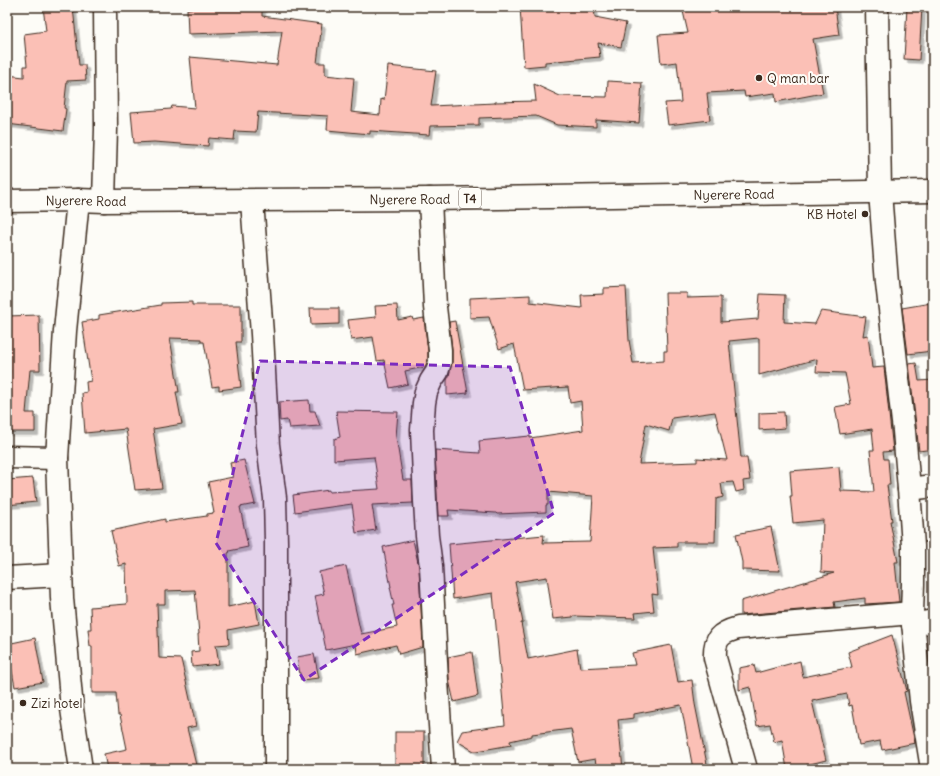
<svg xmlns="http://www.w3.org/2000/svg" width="940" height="776" viewBox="0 0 940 776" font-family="Delius,sans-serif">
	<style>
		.building { fill: #fbc0b6; stroke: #3b2a1e; fill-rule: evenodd; filter: url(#shadow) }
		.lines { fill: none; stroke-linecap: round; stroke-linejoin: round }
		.street-casing { stroke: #3b2a1e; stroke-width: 25 }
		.highway-casing { stroke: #3b2a1e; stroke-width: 25 }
		.street { stroke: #fdfcf7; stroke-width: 22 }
		.highway { stroke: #fdfcf7; stroke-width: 22 }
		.marked { fill: #7b2cbf; fill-opacity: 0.2; stroke: #7b2cbf; stroke-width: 3; stroke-dasharray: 8 5; stroke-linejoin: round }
		.poi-dot { fill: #3b2a1e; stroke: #fdfcf7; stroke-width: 1.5 }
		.labels { text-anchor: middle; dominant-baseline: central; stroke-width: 4; stroke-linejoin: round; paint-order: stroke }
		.shield { fill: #fdfcf7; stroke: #75695f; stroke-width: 1 }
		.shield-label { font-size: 12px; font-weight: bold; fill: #3b2a1e }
		.poi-label { font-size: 13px; fill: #3b2a1e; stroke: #fdfcf7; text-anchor: start }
		.street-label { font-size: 13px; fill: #3b2a1e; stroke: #fdfcf7 }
	</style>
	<defs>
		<filter id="shadow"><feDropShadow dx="3.5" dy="3.5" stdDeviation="0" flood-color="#0004"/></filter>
	</defs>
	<rect width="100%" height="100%" fill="#fdfcf7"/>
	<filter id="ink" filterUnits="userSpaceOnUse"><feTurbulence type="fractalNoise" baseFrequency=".025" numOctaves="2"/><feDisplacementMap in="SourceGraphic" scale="8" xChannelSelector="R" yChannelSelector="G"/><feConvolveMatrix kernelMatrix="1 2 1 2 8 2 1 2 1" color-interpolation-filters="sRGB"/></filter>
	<g filter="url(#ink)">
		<g class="building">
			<path d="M 43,7 L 73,7 L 79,65 L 85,65 L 86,80 L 67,81 L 64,108 L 66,109 L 63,131 L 7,124 L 7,75 L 24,77 L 24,66 L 27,66 L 24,34 L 46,31 Z"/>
			<path d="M 223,7 L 262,7 L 262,16 L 322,24 L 317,63 L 325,63 L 325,75 L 354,78 L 351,112 L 380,115 L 381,99 L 384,100 L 388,66 L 436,71 L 431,106 L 495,103 L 495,102 L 536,101 L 534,84 L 560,96 L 607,97 L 608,81 L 642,83 L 639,123 L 596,120 L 596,127 L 557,125 L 536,116 L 479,118 L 479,125 L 430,126 L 429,135 L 370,131 L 370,134 L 327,130 L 328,116 L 258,112 L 256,132 L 235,131 L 234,140 L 209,138 L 208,146 L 154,142 L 134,143 L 131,112 L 171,109 L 172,106 L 195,108 L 190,57 L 277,65 L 282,31 L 188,34 L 187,9 Z"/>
			<path d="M 520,7 L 594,7 L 595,17 L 626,23 L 621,47 L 598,43 L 600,57 L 545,62 L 545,65 L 524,67 Z"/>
			<path d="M 682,7 L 704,7 L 705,10 L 731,7 L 835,7 L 839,35 L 813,39 L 823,93 L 776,102 L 775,93 L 745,97 L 744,91 L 707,93 L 710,120 L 668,125 L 665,103 L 681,102 L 677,62 L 661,64 L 658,35 L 688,33 Z"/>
			<path d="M 907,7 L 922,7 L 919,60 L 904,59 Z"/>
			<path d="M 626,287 L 629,340 L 633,363 L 664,361 L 664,351 L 667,351 L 665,293 L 687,293 L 687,298 L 721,297 L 721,322 L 758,319 L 760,294 L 785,295 L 784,322 L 815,324 L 821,311 L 866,317 L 863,336 L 868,335 L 872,368 L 884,367 L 893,451 L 883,452 L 884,459 L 888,459 L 890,485 L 887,485 L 892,521 L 890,521 L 898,562 L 895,562 L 899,602 L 865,604 L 865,598 L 834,602 L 835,607 L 741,615 L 741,601 L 834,573 L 821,572 L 823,520 L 793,523 L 790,496 L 792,496 L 790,471 L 839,467 L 841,491 L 874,492 L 870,450 L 874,450 L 872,429 L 840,434 L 835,407 L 851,404 L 845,373 L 816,372 L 817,359 L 759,375 L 759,338 L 729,341 L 741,458 L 747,458 L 750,480 L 743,481 L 744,490 L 736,492 L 733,482 L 721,483 L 723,497 L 716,499 L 715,542 L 677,542 L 677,547 L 653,548 L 658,595 L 652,594 L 654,611 L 635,613 L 636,618 L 573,616 L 573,617 L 553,619 L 547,577 L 515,582 L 523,623 L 521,623 L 528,659 L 577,649 L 580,668 L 635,665 L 632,653 L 671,645 L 678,682 L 692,680 L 695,704 L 708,769 L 693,769 L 681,705 L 634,714 L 634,718 L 618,720 L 623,769 L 597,769 L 595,759 L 578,762 L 571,729 L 532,734 L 532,736 L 510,741 L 511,745 L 477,751 L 474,751 L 457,741 L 462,731 L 505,725 L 493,593 L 453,599 L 449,544 L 544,535 L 543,543 L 590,542 L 593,496 L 548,492 L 548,505 L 546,505 L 546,512 L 497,514 L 496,513 L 448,510 L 449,516 L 438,516 L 435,450 L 480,453 L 479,441 L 530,436 L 530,438 L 583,430 L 581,401 L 570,403 L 568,387 L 523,390 L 514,344 L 499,349 L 489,317 L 470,318 L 470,298 L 530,295 L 530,302 L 582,308 L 581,295 L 604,294 L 604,288 ZM 715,412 L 727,460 L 697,458 L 697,462 L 639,464 L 646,424 L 669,431 L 672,418 Z"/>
			<path d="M 192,302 L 192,305 L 241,305 L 241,342 L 236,342 L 241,387 L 219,390 L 219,386 L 212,387 L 204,342 L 201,342 L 201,339 L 170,338 L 179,392 L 176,392 L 182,424 L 153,429 L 162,488 L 135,490 L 126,429 L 85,433 L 82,393 L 87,392 L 86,382 L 91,381 L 82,322 L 99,319 L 99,315 L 161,305 L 161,303 Z"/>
			<path d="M 931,303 L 933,315 L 933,337 L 931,338 L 932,351 L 908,354 L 902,308 Z"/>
			<path d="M 397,305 L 398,320 L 412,317 L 413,320 L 424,318 L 428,351 L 428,360 L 425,367 L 405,371 L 408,384 L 390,388 L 384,360 L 377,361 L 373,337 L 351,340 L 348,320 L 376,317 L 375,306 Z"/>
			<path d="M 310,308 L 339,308 L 339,324 L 311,325 Z"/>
			<path d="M 39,315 L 40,370 L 30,370 L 26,413 L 35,413 L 35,432 L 7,432 L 7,404 L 10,370 L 7,370 L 7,316 Z"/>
			<path d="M 455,321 L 468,393 L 447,395 L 447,380 L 449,376 L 452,362 L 452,349 L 449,322 Z"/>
			<path d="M 916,363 L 919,381 L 933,380 L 933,449 L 919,451 L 909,364 Z"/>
			<path d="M 309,400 L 310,411 L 315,411 L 320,426 L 289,428 L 287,420 L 280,421 L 279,402 Z"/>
			<path d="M 336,411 L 398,412 L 396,437 L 403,480 L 412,480 L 413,503 L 372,505 L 376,530 L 356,533 L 352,504 L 295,512 L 293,495 L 329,490 L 329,492 L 379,489 L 374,457 L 334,460 L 334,439 L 340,437 Z"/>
			<path d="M 784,412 L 785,428 L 759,430 L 759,413 Z"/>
			<path d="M 244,460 L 255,504 L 240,507 L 248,547 L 229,551 L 230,552 L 228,553 L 228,607 L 255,601 L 259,624 L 228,630 L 229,644 L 216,645 L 219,664 L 192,667 L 191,652 L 199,651 L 198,634 L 199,634 L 195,590 L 165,591 L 165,604 L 157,604 L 159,658 L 181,659 L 196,726 L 187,728 L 197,769 L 107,769 L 104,754 L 127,749 L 120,715 L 118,715 L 116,693 L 92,693 L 92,646 L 90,646 L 88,629 L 91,629 L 90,607 L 127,604 L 126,564 L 119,566 L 111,531 L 165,519 L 165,522 L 207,516 L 207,514 L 214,513 L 208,482 L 233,477 L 230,463 Z"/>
			<path d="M 33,478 L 36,502 L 7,505 L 7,480 Z"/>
			<path d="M 771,527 L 780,571 L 742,570 L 742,562 L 736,534 Z"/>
			<path d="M 413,540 L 419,567 L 423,647 L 399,654 L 396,645 L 357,654 L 356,644 L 326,650 L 315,596 L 324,594 L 319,572 L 346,566 L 361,634 L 397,627 L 392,605 L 394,605 L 390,587 L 391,587 L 383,547 Z"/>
			<path d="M 892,635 L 907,691 L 904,692 L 915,743 L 882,750 L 880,741 L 859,745 L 852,705 L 849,706 L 847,694 L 812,701 L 826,760 L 806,765 L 807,769 L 787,769 L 782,740 L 774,742 L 770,724 L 757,726 L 750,687 L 739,690 L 739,668 L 754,665 L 756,673 L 800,661 L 803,677 L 852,667 L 848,652 Z"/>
			<path d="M 35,638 L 43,682 L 15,687 L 7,644 Z"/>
			<path d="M 472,652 L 478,696 L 454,702 L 449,680 L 448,657 Z"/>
			<path d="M 314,654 L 319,678 L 301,680 L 297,657 Z"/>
			<rect x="395" y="732" width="29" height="37"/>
		</g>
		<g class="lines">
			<defs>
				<g id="street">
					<path d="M 877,7 L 880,192 L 887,283 L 904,431 L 909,489 L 913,546 L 913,584 L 912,613 L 921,701 L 932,769"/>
					<path d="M 430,199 L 435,307 L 440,350 L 440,362 L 437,372 L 431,381 L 426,392 L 424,403 L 422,430 L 425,501 L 427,536 L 431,566 L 437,681 L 443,769"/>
					<path d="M 78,200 L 65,331 L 57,458 L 62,598 L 72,709 L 81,769"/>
					<path d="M 104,201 L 106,129 L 105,7"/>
					<path d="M 252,201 L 262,334 L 268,445 L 275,498 L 276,542 L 276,769"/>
					<path d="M 7,457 L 57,458"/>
					<path d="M 909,489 L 933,486"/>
					<path d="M 7,578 L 61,575"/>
					<path d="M 913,625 L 933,621"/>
					<path d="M 746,769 L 715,658 C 714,638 720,633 738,628 L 912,613"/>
				</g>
				<g id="highway">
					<path id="s1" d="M 7,201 L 78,200 L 104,201 L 430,199 L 933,191"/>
				</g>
			</defs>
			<use href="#street" class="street-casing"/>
			<use href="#highway" class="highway-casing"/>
			<use href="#street" class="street"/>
			<use href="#highway" class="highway"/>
		</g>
	</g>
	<path class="marked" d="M 260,361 L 510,367 L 554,513 L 304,680 L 216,543 Z"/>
	<g class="poi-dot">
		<circle cx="759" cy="78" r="4"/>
		<circle cx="865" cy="214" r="4"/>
		<circle cx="23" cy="703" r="4"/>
	</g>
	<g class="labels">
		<rect class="shield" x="459" y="188" width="22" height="20" rx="3"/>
		<g class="shield-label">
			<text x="470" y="198">T4</text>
		</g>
		<g class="poi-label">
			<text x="767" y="78">Q man bar</text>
			<text x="857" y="214" text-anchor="end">KB Hotel</text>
			<text x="31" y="703">Zizi hotel</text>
		</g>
		<g class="street-label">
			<text stroke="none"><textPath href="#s1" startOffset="727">Nyerere Road</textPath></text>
			<text stroke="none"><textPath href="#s1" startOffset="403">Nyerere Road</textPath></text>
			<text stroke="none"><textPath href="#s1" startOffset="79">Nyerere Road</textPath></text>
		</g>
	</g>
	<rect width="940" height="776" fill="none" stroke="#fdfcf7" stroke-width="24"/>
	<rect x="12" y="12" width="916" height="752" fill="none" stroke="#3b2a1e" stroke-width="1.5" filter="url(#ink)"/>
</svg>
